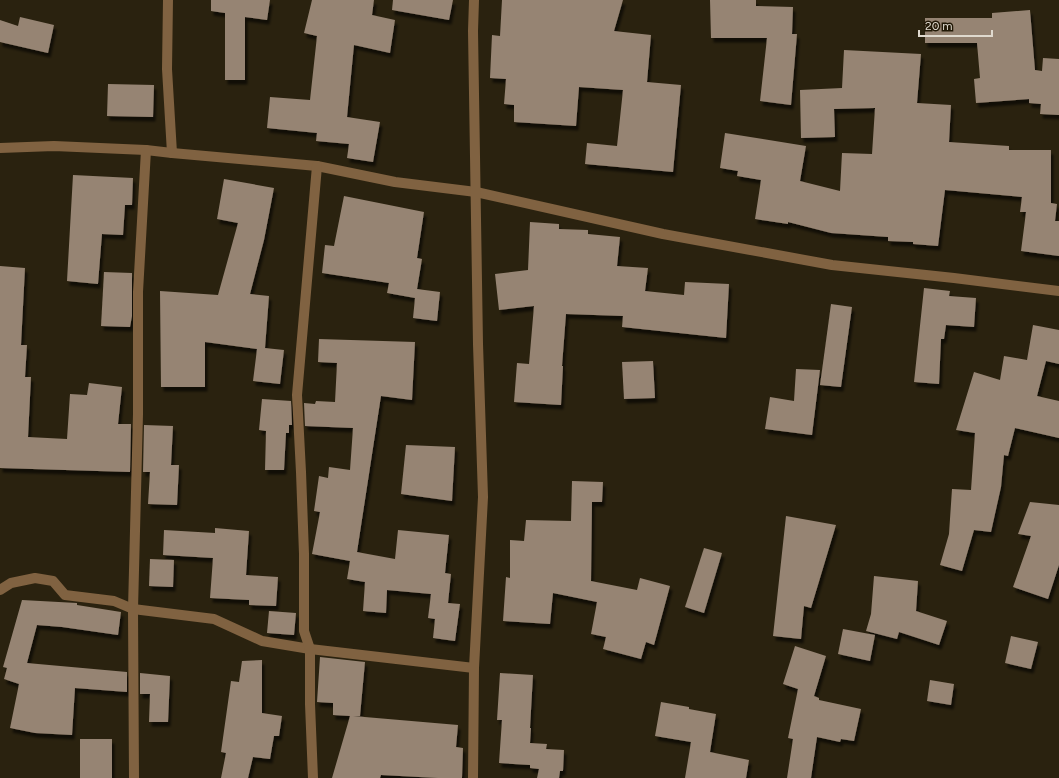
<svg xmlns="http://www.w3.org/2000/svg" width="1059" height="778" viewBox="0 0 1059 778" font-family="Figtree,sans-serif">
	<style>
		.building { fill: #968473; filter: url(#shadow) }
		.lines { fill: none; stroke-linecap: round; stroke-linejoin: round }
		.minor { stroke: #806241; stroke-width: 10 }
	</style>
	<defs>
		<filter id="shadow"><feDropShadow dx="2.5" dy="4.5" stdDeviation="1" flood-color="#0009"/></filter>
	</defs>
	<rect width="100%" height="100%" fill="#2a220f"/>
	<g class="building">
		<path d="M 211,0 L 270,0 L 267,20 L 245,17 L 245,80 L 225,80 L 225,13 L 211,11 Z"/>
		<path d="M 312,0 L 374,0 L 372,15 L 395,20 L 390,53 L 354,45 L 347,117 L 380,122 L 373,162 L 347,158 L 349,144 L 316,141 L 317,133 L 267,128 L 270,97 L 310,100 L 317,36 L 304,33 Z"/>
		<path d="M 393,0 L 453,0 L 449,20 L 392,10 Z"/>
		<path d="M 502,0 L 623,0 L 614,31 L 651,35 L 647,82 L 681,85 L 673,172 L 585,164 L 587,143 L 617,146 L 623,90 L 579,87 L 576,126 L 514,122 L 514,105 L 504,104 L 506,79 L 490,78 L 492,35 L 500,36 Z"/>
		<path d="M 710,0 L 756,0 L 756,6 L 793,7 L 792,34 L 797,34 L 791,105 L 760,101 L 767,38 L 711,38 Z"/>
		<path d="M 1030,10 L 1035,70 L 1042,71 L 1043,58 L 1059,59 L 1059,115 L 1040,114 L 1041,104 L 1029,103 L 1029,99 L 976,103 L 974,79 L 980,78 L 977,43 L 925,43 L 925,18 L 992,18 L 992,13 Z"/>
		<path d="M 20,17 L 54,25 L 48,53 L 0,42 L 0,20 L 18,26 Z"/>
		<path d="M 844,50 L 921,54 L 917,103 L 951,105 L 949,142 L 1009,146 L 1009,150 L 1051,150 L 1051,203 L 1057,204 L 1055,221 L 1059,221 L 1059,256 L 1021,251 L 1026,212 L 1020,212 L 1022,197 L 945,190 L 938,246 L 913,244 L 913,242 L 888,241 L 888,237 L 831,233 L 788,222 L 788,224 L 755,219 L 761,180 L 737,176 L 738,171 L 720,168 L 725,133 L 806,146 L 800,181 L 840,191 L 842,153 L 872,154 L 875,108 L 834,109 L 835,137 L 801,138 L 800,90 L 842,88 Z"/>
		<path d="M 108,84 L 154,85 L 153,117 L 107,116 Z"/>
		<path d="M 73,175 L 133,178 L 132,205 L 125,205 L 123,235 L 102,234 L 98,284 L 67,281 Z"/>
		<path d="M 224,179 L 274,188 L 264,240 L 250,294 L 269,296 L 265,348 L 284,350 L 280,384 L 253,381 L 257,349 L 205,342 L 205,387 L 161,387 L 160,291 L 218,295 L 238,223 L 217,219 Z"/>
		<path d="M 344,196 L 424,212 L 417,258 L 422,259 L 417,289 L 440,292 L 437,321 L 413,318 L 415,298 L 387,293 L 389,283 L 322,273 L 325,245 L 334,246 Z"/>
		<path d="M 530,222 L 559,224 L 559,229 L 588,230 L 588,234 L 620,237 L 617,266 L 648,268 L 645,291 L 684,295 L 685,282 L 729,284 L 726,338 L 622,327 L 623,316 L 566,314 L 562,366 L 563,366 L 561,405 L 514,402 L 517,363 L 529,364 L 534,306 L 499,310 L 495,274 L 528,270 Z"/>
		<path d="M 0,266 L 25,268 L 21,345 L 27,345 L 25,377 L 31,377 L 28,437 L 67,439 L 70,394 L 87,395 L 89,383 L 122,387 L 118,424 L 131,424 L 130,472 L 0,468 Z"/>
		<path d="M 104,272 L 132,273 L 132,316 L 130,327 L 101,326 Z"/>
		<path d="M 924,288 L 950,291 L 949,296 L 976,298 L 974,327 L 946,325 L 944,339 L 941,339 L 939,384 L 914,382 Z"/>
		<path d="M 831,304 L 852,307 L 841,387 L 820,385 Z"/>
		<path d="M 1033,325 L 1059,330 L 1059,364 L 1046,361 L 1037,396 L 1059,401 L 1059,438 L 1015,428 L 1008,456 L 1004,455 L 1001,487 L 991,532 L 974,530 L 962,571 L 940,565 L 949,534 L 952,489 L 971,490 L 975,433 L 956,430 L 974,372 L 1000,380 L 1004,356 L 1027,360 Z"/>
		<path d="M 319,339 L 415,342 L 412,400 L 381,396 L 357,552 L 395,559 L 398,530 L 449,535 L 445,573 L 451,574 L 448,603 L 460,604 L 455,641 L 433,638 L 435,619 L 428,618 L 431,594 L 387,590 L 386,613 L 363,611 L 365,582 L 347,579 L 350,561 L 312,554 L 320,512 L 314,511 L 319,476 L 328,478 L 329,467 L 350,470 L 353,428 L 305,426 L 304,403 L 315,404 L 316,401 L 335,402 L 337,363 L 318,362 Z"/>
		<path d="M 653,361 L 655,398 L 624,399 L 622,362 Z"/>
		<path d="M 796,369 L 820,370 L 812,435 L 765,429 L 770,397 L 794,401 Z"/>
		<path d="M 262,399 L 291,401 L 292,425 L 289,425 L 289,433 L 286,433 L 284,470 L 265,470 L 266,431 L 259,430 Z"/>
		<path d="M 144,425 L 173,426 L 171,465 L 179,465 L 177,505 L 148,504 L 150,472 L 143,472 Z"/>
		<path d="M 406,445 L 455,447 L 452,501 L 401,494 Z"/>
		<path d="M 572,481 L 603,482 L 602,502 L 592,502 L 591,581 L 637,590 L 640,578 L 670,586 L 654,645 L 646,642 L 641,659 L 603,649 L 606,637 L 591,634 L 597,602 L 553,593 L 550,624 L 503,621 L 506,577 L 510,578 L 510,540 L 524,541 L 526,520 L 571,521 Z"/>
		<path d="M 1030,502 L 1059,505 L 1059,565 L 1048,599 L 1013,587 L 1031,536 L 1018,534 Z"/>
		<path d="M 786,516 L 836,525 L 811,608 L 804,606 L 801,639 L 773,636 Z"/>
		<path d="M 215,528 L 249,531 L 246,575 L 278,577 L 276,606 L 249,605 L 249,600 L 210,598 L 213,558 L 163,555 L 164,530 L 215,533 Z"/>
		<path d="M 704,548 L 722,553 L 704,613 L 685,607 Z"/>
		<path d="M 150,559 L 174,560 L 173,587 L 149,586 Z"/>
		<path d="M 874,576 L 918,581 L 916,611 L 947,621 L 939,645 L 899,632 L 897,639 L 866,631 L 871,614 Z"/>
		<path d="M 22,600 L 77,603 L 77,605 L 121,612 L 118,635 L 62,627 L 37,625 L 27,663 L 127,672 L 127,692 L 75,688 L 72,735 L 35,733 L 10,728 L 19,684 L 4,679 L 7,668 L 3,667 Z"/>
		<path d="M 269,611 L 296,613 L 294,635 L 267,633 Z"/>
		<path d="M 843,629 L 875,635 L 870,661 L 838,654 Z"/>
		<path d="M 1011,636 L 1038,642 L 1031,669 L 1005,663 Z"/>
		<path d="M 795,646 L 826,656 L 814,696 L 819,698 L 819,700 L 861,709 L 854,741 L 841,739 L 840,742 L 817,737 L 811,778 L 787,778 L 793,739 L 788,738 L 798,689 L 783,684 Z"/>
		<path d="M 320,657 L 365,662 L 360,716 L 353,716 L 458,725 L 456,747 L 463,748 L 462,778 L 438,778 L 381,775 L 380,778 L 332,778 L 350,716 L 333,715 L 333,703 L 317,702 Z"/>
		<path d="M 262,660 L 262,713 L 282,716 L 279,736 L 274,736 L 270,759 L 253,757 L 248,778 L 221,778 L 226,753 L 221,752 L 231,681 L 239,682 L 242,661 Z"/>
		<path d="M 140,673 L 170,676 L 168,722 L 149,722 L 150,694 L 140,694 Z"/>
		<path d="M 500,673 L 533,675 L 530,728 L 531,728 L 530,743 L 547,744 L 546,749 L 564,750 L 563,771 L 560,771 L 559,778 L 537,778 L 539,769 L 530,768 L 530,765 L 499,763 L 502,720 L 497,720 Z"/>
		<path d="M 930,680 L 954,684 L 951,705 L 927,701 Z"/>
		<path d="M 661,702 L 689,707 L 689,709 L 716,714 L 710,752 L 749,760 L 746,778 L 685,778 L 691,742 L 655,736 Z"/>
		<rect x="80" y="739" width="32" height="39"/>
	</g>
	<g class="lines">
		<g class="minor">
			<path d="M 168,0 L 167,69 L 172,153"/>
			<path d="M 0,148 L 54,146 L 146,150 L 172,153 L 317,166 L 395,182 L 476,192 L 663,234 L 832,265 L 954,278 L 1059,291"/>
			<path d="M 0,590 L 11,583 L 35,578 L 53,581 L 65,595 L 114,601 L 133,609 L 214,619 L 262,641 L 310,649 L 474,668"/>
			<path d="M 134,778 L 133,609 L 138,414 L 138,292 L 146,150"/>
			<path d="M 313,778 L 310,704 L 310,649 L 304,631 L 304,554 L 301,472 L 297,395 L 317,166"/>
			<path d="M 473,778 L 474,668 L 483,497 L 478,344 L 473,31 L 474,0"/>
		</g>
	</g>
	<path d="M919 30v6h73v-6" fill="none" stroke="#dfd9ce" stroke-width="2"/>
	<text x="925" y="30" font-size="12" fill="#dfd9ce" stroke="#211806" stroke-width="3" paint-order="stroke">20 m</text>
</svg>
